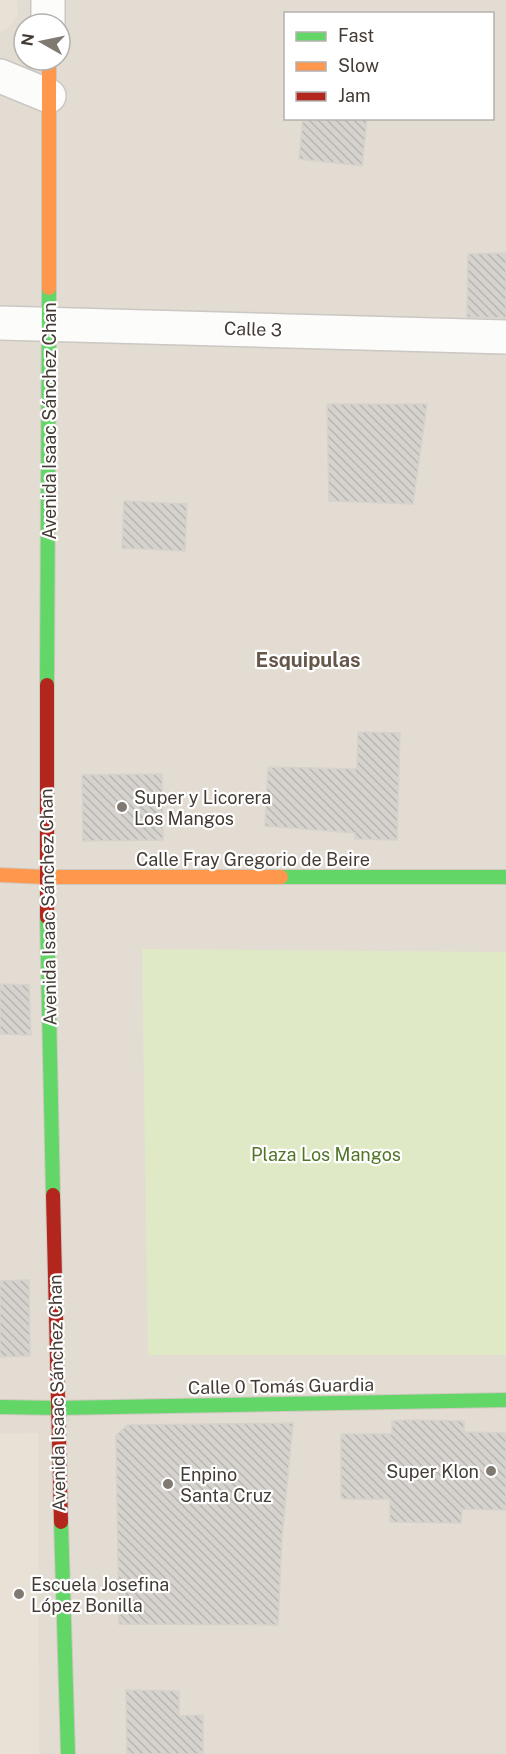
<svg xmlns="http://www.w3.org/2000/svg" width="506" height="1754" viewBox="0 0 506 1754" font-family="'Public Sans',sans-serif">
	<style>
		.residential { fill: #e3dcd3; fill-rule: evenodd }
		.education { fill: #e9e1d5 }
		.park { fill: #e0e9c6 }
		.building { fill: url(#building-back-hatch); stroke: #d6d2cc; stroke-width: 1.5 }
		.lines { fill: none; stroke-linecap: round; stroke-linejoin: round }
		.street-casing { stroke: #cbc7c2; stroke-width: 36 }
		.fast-casing { stroke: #cfc8bf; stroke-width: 16 }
		.slow-casing { stroke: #cfc8bf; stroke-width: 16 }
		.jam-casing { stroke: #cfc8bf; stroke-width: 16 }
		.street { stroke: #fcfcfb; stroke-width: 33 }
		.fast { stroke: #63d668; stroke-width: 14 }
		.slow { stroke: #ff974d; stroke-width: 14 }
		.jam { stroke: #b3261e; stroke-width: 14 }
		.poi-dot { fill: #807972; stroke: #fff; stroke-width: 2 }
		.labels { text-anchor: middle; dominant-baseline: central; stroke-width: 4.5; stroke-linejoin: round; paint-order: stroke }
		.street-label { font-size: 18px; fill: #443b34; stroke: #fff }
		.poi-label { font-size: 18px; fill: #443b34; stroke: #fff; text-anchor: start }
		.park-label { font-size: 18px; fill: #507527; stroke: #fff }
		.neighbourhood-label { font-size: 20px; font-weight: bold; fill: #66574b; stroke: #fff }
	</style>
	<defs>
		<pattern id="building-back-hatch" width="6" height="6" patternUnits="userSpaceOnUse" patternTransform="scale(1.5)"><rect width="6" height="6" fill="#d6d2cd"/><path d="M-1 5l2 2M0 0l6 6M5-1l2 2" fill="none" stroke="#b9b5b1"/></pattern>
	</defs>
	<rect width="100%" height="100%" fill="#eeebe6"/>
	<path class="residential" d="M 0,0 L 506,0 L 506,1754 L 0,1754 ZM 286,14 L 492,14 L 492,118 L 286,118 ZM 24,24 L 60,24 L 60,60 L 24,60 Z"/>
	<g class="education">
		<path d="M 0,0 L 17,0 L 18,15 L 9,27 L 0,33 Z"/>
		<path d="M 38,1433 L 39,1754 L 0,1754 L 0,1434 Z"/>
	</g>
	<path class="park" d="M 142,949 L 506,952 L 506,1355 L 148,1355 Z"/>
	<g class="building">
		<path d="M 303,118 L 367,118 L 362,166 L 299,159 Z"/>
		<path d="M 506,253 L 506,318 L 467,317 L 468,254 Z"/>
		<path d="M 327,404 L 427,404 L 413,504 L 329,501 Z"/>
		<path d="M 124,501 L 187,504 L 185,551 L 122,548 Z"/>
		<path d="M 358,732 L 400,733 L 397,840 L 355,839 L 355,833 L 265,826 L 268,767 L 357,769 Z"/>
		<path d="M 162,774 L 163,840 L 83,841 L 82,775 Z"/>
		<path d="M 0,984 L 29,985 L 31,1035 L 0,1034 Z"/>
		<path d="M 29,1280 L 30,1356 L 0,1357 L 0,1281 Z"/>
		<path d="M 409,1420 L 464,1421 L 464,1432 L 506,1433 L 506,1510 L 462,1509 L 461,1523 L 390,1522 L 390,1499 L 341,1499 L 341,1434 L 392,1434 L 392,1421 Z"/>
		<path d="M 293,1423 L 282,1537 L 278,1625 L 119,1624 L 116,1435 L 128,1425 Z"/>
		<path d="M 126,1690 L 179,1691 L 179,1716 L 203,1715 L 203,1754 L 127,1754 Z"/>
	</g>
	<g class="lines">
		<defs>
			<g id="street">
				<path d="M 48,0 L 48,24"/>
				<path d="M 0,76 L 49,96"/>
				<path d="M 0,323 L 506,337"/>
			</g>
			<g id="fast">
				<path d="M 47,685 L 49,288"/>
				<path d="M 281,877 L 506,877"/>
				<path d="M 47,917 L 53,1195"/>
				<path d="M 0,1407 L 57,1408 L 506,1400"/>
				<path d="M 61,1522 L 68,1754"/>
			</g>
			<g id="slow">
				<path d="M 49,60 L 49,288"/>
				<path d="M 0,875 L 46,877 L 281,877"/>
			</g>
			<g id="jam">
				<path d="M 47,917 L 47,685"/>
				<path d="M 53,1195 L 61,1522"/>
			</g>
		</defs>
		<use href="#street" class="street-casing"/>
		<use href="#fast" class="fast-casing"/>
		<use href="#slow" class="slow-casing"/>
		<use href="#jam" class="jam-casing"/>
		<use href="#street" class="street"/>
		<use href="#fast" class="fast"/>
		<use href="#slow" class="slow"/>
		<use href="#jam" class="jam"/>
	</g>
	<g class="poi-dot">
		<circle cx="122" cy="807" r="6"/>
		<circle cx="491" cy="1471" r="6"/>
		<circle cx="168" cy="1484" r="6"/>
		<circle cx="19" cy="1594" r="6"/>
	</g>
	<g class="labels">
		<g class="street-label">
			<text transform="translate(253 329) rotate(2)">Calle 3</text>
			<text transform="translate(49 421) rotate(-90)">Avenida Isaac Sánchez Chan</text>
			<text x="253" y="859">Calle Fray Gregorio de Beire</text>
			<text transform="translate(48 907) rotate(-91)">Avenida Isaac Sánchez Chan</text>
			<text transform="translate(281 1386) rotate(-1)">Calle 0 Tomás Guardia</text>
			<text transform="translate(57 1393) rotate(-91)">Avenida Isaac Sánchez Chan</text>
		</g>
		<g class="poi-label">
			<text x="134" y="797">Super y Licorera<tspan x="134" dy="21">Los Mangos</tspan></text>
			<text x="479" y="1471" text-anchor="end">Super Klon</text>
			<text x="180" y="1474">Enpino<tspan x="180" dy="21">Santa Cruz</tspan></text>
			<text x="31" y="1584">Escuela Josefina<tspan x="31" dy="21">López Bonilla</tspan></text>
		</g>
		<g class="park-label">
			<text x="326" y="1154">Plaza Los Mangos</text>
		</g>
		<g class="neighbourhood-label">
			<text x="308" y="660">Esquipulas</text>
		</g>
	</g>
	<rect x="284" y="12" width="210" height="108" fill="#ffffff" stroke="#b4b1ae" stroke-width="1.5"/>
	<rect x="296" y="32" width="30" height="9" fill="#63d668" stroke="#b4b1ae" stroke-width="1.5"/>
	<text x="338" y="42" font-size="18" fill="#443b34">Fast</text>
	<rect x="296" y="62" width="30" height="9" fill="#ff974d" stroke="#b4b1ae" stroke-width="1.5"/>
	<text x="338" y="72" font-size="18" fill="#443b34">Slow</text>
	<rect x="296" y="92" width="30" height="9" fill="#b3261e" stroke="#b4b1ae" stroke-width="1.5"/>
	<text x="338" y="102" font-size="18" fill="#443b34">Jam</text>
	<g transform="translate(42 42) rotate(279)"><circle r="28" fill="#ffffff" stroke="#b4b1ae" stroke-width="1.5"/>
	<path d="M0-4.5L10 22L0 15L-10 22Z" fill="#807972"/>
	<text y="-9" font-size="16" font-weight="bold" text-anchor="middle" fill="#443b34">N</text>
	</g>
</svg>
